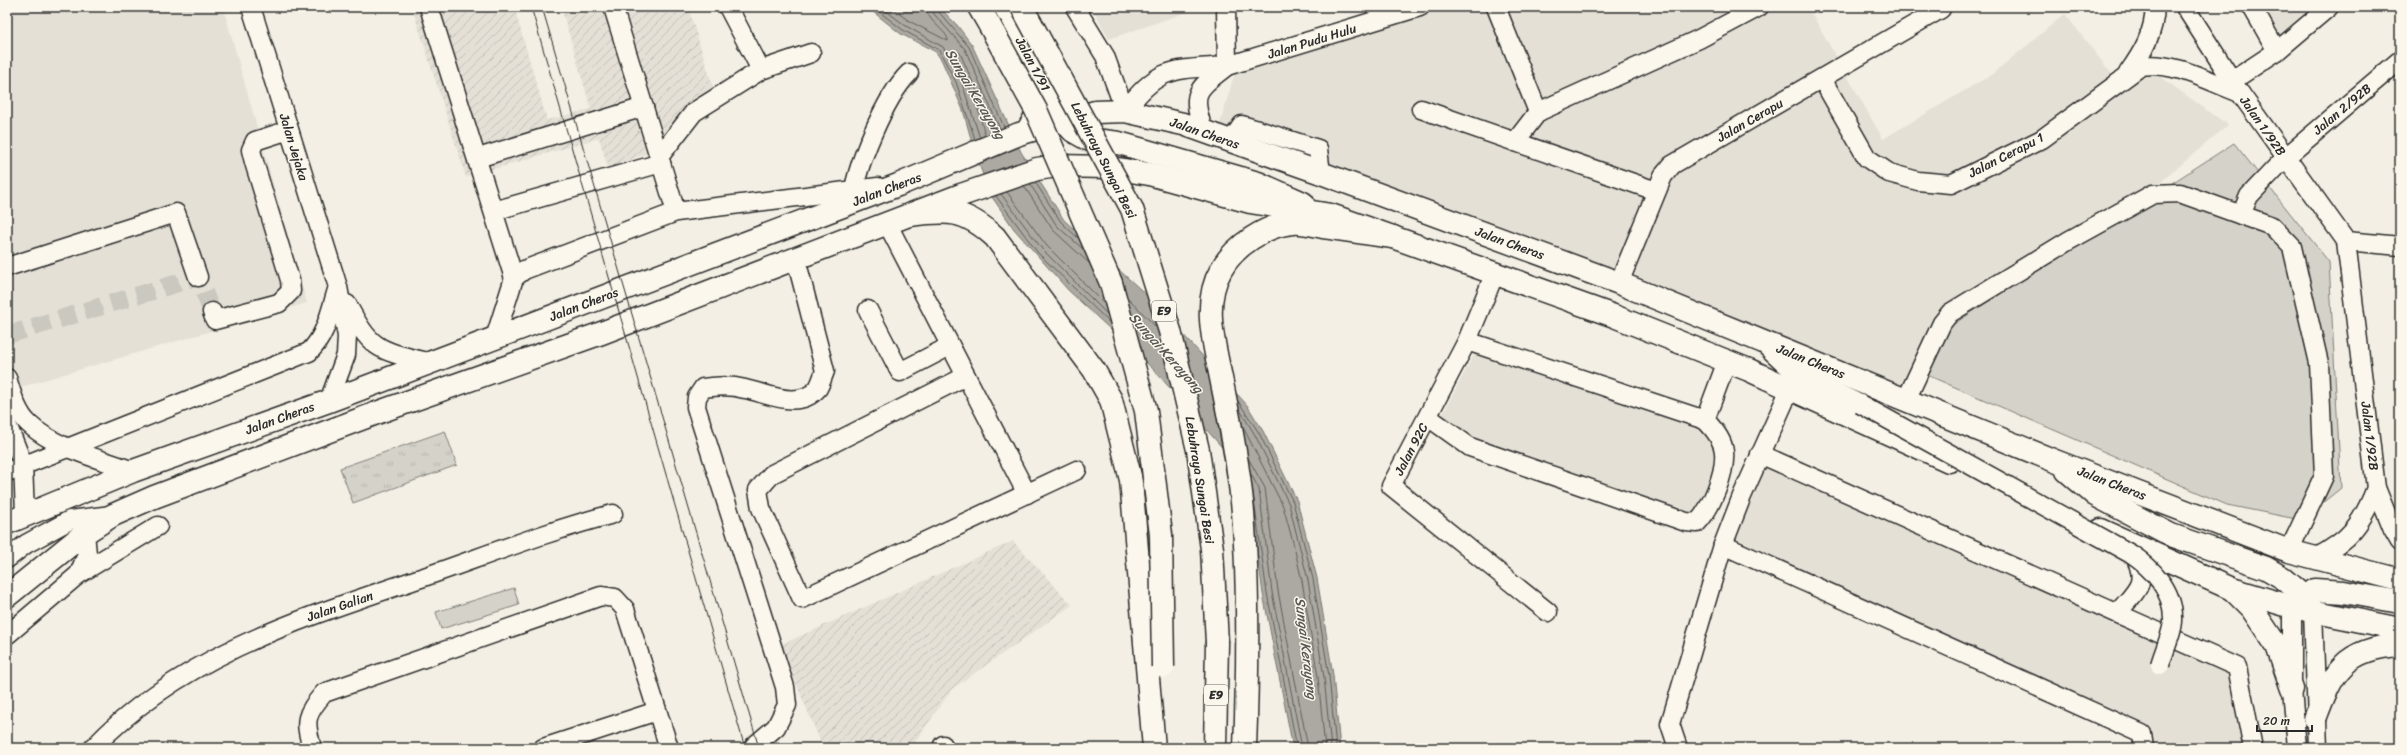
<svg xmlns="http://www.w3.org/2000/svg" width="2407" height="755" viewBox="0 0 2407 755" font-family="Sriracha,sans-serif">
	<style>
		.built { fill: #e4e0d6 }
		.industrial { fill: url(#industrial-furrows) }
		.green { fill: #d5d2c9; stroke: #807e7a }
		.park { fill: url(#park-tufts); stroke: #807e7a }
		.water { fill: #aca9a2; stroke: #787772 }
		.lines { fill: none; stroke-linecap: round; stroke-linejoin: round }
		.shore { stroke: #5f5d5b; stroke-width: 1 }
		.minor-tunnel { stroke: #cbc8bf; stroke-width: 18; stroke-dasharray: 18 9; stroke-linecap: butt }
		.minor-casing { stroke: #2b2b2b; stroke-width: 21 }
		.major-casing { stroke: #2b2b2b; stroke-width: 25 }
		.highway-casing { stroke: #2b2b2b; stroke-width: 25 }
		.minor { stroke: #fbf7ec; stroke-width: 18 }
		.major { stroke: #fbf7ec; stroke-width: 22 }
		.highway { stroke: #fbf7ec; stroke-width: 22 }
		.tram { stroke: #2b2b2b; stroke-width: 1 }
		.minor-bridge-casing { stroke: #2b2b2b; stroke-width: 21; stroke-linecap: butt }
		.highway-bridge-casing { stroke: #2b2b2b; stroke-width: 25; stroke-linecap: butt }
		.minor-bridge { stroke: #fbf7ec; stroke-width: 18 }
		.highway-bridge { stroke: #fbf7ec; stroke-width: 22 }
		.labels { text-anchor: middle; dominant-baseline: central; stroke-width: 3; stroke-linejoin: round; paint-order: stroke }
		.shield { fill: #fbf7ec; stroke: #696865; stroke-width: 1 }
		.shield-label { font-size: 12px; font-weight: bold; fill: #2b2b2b }
		.street-label { font-size: 13px; fill: #2b2b2b; stroke: #fbf7ec }
		.water-label { font-size: 14px; font-style: italic; fill: #585755; stroke: #fbf7ec }
	</style>
	<defs>
		<pattern id="industrial-furrows" width="10" height="10" patternUnits="userSpaceOnUse"><rect width="10" height="10" fill="#e4e0d6"/><path d="M-1 1l2-2M0 10L10 0M9 11l2-2" fill="none" stroke="#c4c0b8"/></pattern>
		<pattern id="park-tufts" width="24" height="20" patternUnits="userSpaceOnUse"><rect width="24" height="20" fill="#d5d2c9"/><path d="M3 7l-1-3M5 7V3M7 7l1-3M15 17l-1-3M17 17v-4M19 17l1-3" fill="none" stroke="#b7b4ad"/></pattern>
	</defs>
	<rect width="100%" height="100%" fill="#f3efe4"/>
	<filter id="ink" filterUnits="userSpaceOnUse"><feTurbulence type="fractalNoise" baseFrequency=".025" numOctaves="2"/><feDisplacementMap in="SourceGraphic" scale="8" xChannelSelector="R" yChannelSelector="G"/><feConvolveMatrix kernelMatrix="1 2 1 2 8 2 1 2 1" color-interpolation-filters="sRGB"/></filter>
	<g filter="url(#ink)">
		<g class="built">
			<path d="M 7,7 L 223,7 L 307,303 L 7,391 Z"/>
			<path d="M 1092,7 L 1202,7 L 1109,39 Z"/>
			<path d="M 1437,7 L 1808,7 L 1883,139 L 1991,75 L 2065,14 L 2121,86 L 2152,71 L 2228,125 L 2150,191 L 1949,308 L 1906,389 L 1219,127 L 1235,72 Z"/>
			<path d="M 2259,7 L 2322,7 L 2279,43 Z"/>
			<path d="M 1477,349 L 1711,430 L 1719,469 L 1696,518 L 1472,443 L 1440,419 Z"/>
			<path d="M 1762,461 L 2233,670 L 2249,748 L 2148,748 L 2145,730 L 1728,544 Z"/>
		</g>
		<g class="industrial">
			<path d="M 412,7 L 514,7 L 547,120 L 591,109 L 561,7 L 688,7 L 716,96 L 681,141 L 608,168 L 599,138 L 466,177 Z"/>
			<path d="M 1013,541 L 1072,605 L 952,689 L 911,748 L 823,748 L 780,645 Z"/>
		</g>
		<g class="green">
			<path d="M 2234,143 L 2329,262 L 2341,488 L 2301,520 L 2227,505 L 1927,375 L 1949,327 Z"/>
			<path d="M 514,588 L 519,605 L 441,629 L 436,612 Z"/>
		</g>
		<path class="park" d="M 445,431 L 457,465 L 353,503 L 340,468 Z"/>
		<path class="water" d="M 867,7 L 939,7 L 957,25 L 972,45 L 1021,152 L 1064,220 L 1151,299 L 1247,405 L 1263,431 L 1297,501 L 1317,578 L 1333,675 L 1340,748 L 1293,748 L 1263,594 L 1255,536 L 1227,453 L 1154,370 L 1068,290 L 1014,229 L 992,197 L 976,157 L 963,110 L 942,61 L 936,52 L 901,34 Z"/>
		<g class="lines">
			<g class="shore">
				<path d="M 873,7 L 903,30 L 939,50 L 956,82 L 975,139"/>
				<path d="M 881,7 L 906,26 L 943,47 L 961,80 L 980,138"/>
				<path d="M 890,7 L 909,21 L 948,41 C 949,32 926,21 926,7"/>
				<path d="M 932,7 L 934,14 L 965,49 L 1000,129"/>
				<path d="M 937,7 L 938,11 L 969,47 L 1004,127"/>
				<path d="M 985,135 L 977,105 L 956,54 L 957,51 L 960,53 L 994,131"/>
				<path d="M 1035,182 L 1061,222 L 1078,238"/>
				<path d="M 1030,184 L 1057,226 L 1083,249"/>
				<path d="M 1024,186 L 1053,230 L 1089,263"/>
				<path d="M 1007,192 L 1046,245 L 1104,303"/>
				<path d="M 1001,194 L 1042,249 L 1107,314"/>
				<path d="M 996,196 L 1038,253 L 1110,323"/>
				<path d="M 1128,298 L 1157,328"/>
				<path d="M 1238,401 L 1259,433 L 1293,502 L 1313,579 L 1329,676 L 1336,748"/>
				<path d="M 1240,410 L 1255,435 L 1289,504 L 1308,580 L 1324,677 L 1331,748"/>
				<path d="M 1243,427 L 1283,506 L 1293,542 L 1302,581 L 1318,677 L 1325,748"/>
				<path d="M 1248,458 L 1265,488 L 1278,591 L 1308,748"/>
				<path d="M 1251,474 L 1259,489 L 1272,592 L 1302,748"/>
				<path d="M 1252,486 L 1267,593 L 1297,748"/>
			</g>
			<path class="minor-tunnel" d="M 7,335 L 198,277 L 212,312"/>
			<defs>
				<g id="minor">
					<path d="M 251,7 L 338,287 L 347,336 L 346,355 L 329,401"/>
					<path d="M 429,7 L 514,278"/>
					<path d="M 613,7 L 676,212"/>
					<path d="M 728,7 L 761,70"/>
					<path d="M 1003,7 L 1064,121"/>
					<path d="M 1075,7 L 1105,56 L 1125,111"/>
					<path d="M 1226,7 L 1227,66"/>
					<path d="M 1496,7 L 1538,112 L 1515,142"/>
					<path d="M 2185,7 L 2240,93 L 2346,241 L 2376,488 L 2393,530 L 2400,542"/>
					<path d="M 2252,7 L 2277,51"/>
					<path d="M 2128,73 C 2143,52 2154,33 2155,7"/>
					<path d="M 1822,79 L 1867,158 L 1889,173 L 1918,181 L 1951,184 L 2042,139 L 2141,66 C 2174,61 2210,82 2240,93"/>
					<path d="M 2232,81 L 2277,51 L 2329,7"/>
					<path d="M 1421,109 L 1656,191"/>
					<path d="M 1125,111 C 1159,65 1174,70 1227,66 L 1420,7"/>
					<path d="M 1538,112 L 1699,39 L 1759,7"/>
					<path d="M 1204,132 C 1190,92 1196,90 1227,66"/>
					<path d="M 1231,141 L 1242,125 L 1318,149 L 1321,173"/>
					<path d="M 659,157 L 694,112 L 761,70 L 811,53"/>
					<path d="M 478,158 L 644,107"/>
					<path d="M 852,202 C 855,168 885,97 909,73"/>
					<path d="M 494,211 L 661,163"/>
					<path d="M 2241,215 L 2249,196 L 2285,158 L 2400,60"/>
					<path d="M 887,223 L 1027,494"/>
					<path d="M 2346,241 L 2400,246"/>
					<path d="M 7,267 L 176,213 L 198,277"/>
					<path d="M 1495,273 L 1467,341 L 1391,486 L 1548,612"/>
					<path d="M 1619,283 L 1663,176 L 1672,165 L 1941,9"/>
					<path d="M 347,304 C 371,350 378,350 427,362"/>
					<path d="M 868,310 L 900,372 L 950,346"/>
					<path d="M 212,312 L 215,320 L 279,303 L 291,291 L 290,280 L 254,162 L 251,150 L 255,141 L 289,130"/>
					<path d="M 495,338 L 514,278 L 524,270 L 676,212 L 878,187"/>
					<path d="M 1766,346 L 1794,372 L 1860,404"/>
					<path d="M 966,376 L 772,474 L 758,490 L 761,508 L 802,599 L 1077,470"/>
					<path d="M 7,378 C 12,394 17,413 29,424 C 54,448 101,459 133,471"/>
					<path d="M 1906,400 L 1942,323 L 1950,313 L 2068,241 L 2153,194 L 2180,193 L 2272,226 L 2292,247 L 2319,363 L 2324,476 L 2289,551"/>
					<path d="M 1428,417 L 1470,447 L 1686,522 L 1697,523 C 1711,509 1726,472 1724,452 C 1723,440 1713,428 1705,420 L 1467,341"/>
					<path d="M 1705,420 L 1727,361"/>
					<path d="M 7,424 L 23,464 L 25,514"/>
					<path d="M 1760,454 L 2237,667 L 2253,748"/>
					<path d="M 7,472 L 309,352 C 326,336 330,312 337,290"/>
					<path d="M 1723,545 L 2142,734 L 2144,748"/>
					<path d="M 2315,558 C 2350,540 2362,524 2376,488"/>
					<path d="M 7,559 L 26,544 L 70,520 L 112,515"/>
					<path d="M 79,574 L 158,526"/>
					<path d="M 2292,607 L 2292,689 L 2297,748"/>
					<path d="M 2313,611 L 2318,748"/>
					<path d="M 2117,613 C 2138,589 2150,583 2132,551"/>
					<path d="M 7,635 L 79,574 L 87,554 L 85,533"/>
					<path d="M 943,745 L 944,748"/>
					<path d="M 754,746 L 776,727 L 787,705 L 785,687 L 696,407 L 697,397 L 703,388 C 718,386 730,385 745,389 C 767,393 799,411 818,388 C 821,383 823,376 825,371 L 796,259"/>
					<path d="M 93,748 C 181,655 303,618 421,578 C 485,556 547,531 613,514"/>
					<path d="M 312,748 C 304,720 305,715 324,693 L 601,596 L 615,598 L 625,609 L 669,748"/>
					<path d="M 543,748 L 657,711"/>
					<path d="M 1678,748 L 1670,724 L 1723,545 L 1742,496 L 1790,389"/>
				</g>
				<g id="major">
					<path d="M 1064,121 L 1073,131 L 1087,139 L 1119,143 L 1258,183 L 1303,203"/>
					<path d="M 1029,128 L 1039,110 L 1046,87"/>
					<path d="M 2067,471 L 2095,495 L 2171,535 L 2266,568 L 2283,578 L 2304,596 L 2313,611"/>
					<path d="M 7,523 L 133,471 L 329,401 L 898,185 L 1019,134 L 1095,112 L 1125,111 L 1183,124 L 1321,173 L 1619,283 L 2055,461 L 2289,551 L 2400,580"/>
					<path d="M 2101,530 L 2232,589 L 2292,607 L 2400,629"/>
					<path d="M 2233,590 L 2252,609 L 2277,646 L 2292,689"/>
					<path d="M 7,596 L 85,533 L 113,515 L 154,497 L 382,411 L 599,334 L 961,195 L 1037,169 L 1057,166 L 1106,167 L 1149,174 L 1250,202 L 1331,215 L 1614,316 L 1749,370 L 1949,461"/>
					<path d="M 2294,605 L 2315,590 L 2344,592 L 2400,602"/>
					<path d="M 2315,719 C 2332,672 2345,648 2400,645"/>
				</g>
				<g id="highway">
					<path d="M 979,7 L 990,26"/>
					<path d="M 910,215 C 948,210 965,209 995,237 L 1094,370 L 1111,400 L 1131,480 L 1154,748"/>
					<path d="M 1215,748 L 1217,643"/>
					<path d="M 1245,748 C 1248,669 1249,591 1243,512 C 1239,467 1230,422 1221,378 C 1214,343 1202,303 1221,270 C 1234,246 1266,225 1293,223 C 1302,222 1313,225 1323,227 C 1346,230 1369,234 1393,237"/>
				</g>
			</defs>
			<use href="#minor" class="minor-casing"/>
			<use href="#major" class="major-casing"/>
			<use href="#highway" class="highway-casing"/>
			<use href="#minor" class="minor"/>
			<use href="#major" class="major"/>
			<use href="#highway" class="highway"/>
			<g class="tram">
				<path d="M 531,7 L 745,748"/>
				<path d="M 542,7 L 759,748"/>
			</g>
			<defs>
				<path id="minor-bridge" d="M 1860,404 L 2131,554 C 2152,568 2173,590 2173,618 C 2174,630 2163,653 2160,665"/>
				<g id="highway-bridge">
					<path d="M 1022,7 L 1132,209 L 1170,331 L 1198,450 L 1212,549 L 1217,643"/>
					<path d="M 990,26 L 1036,110 L 1111,283 L 1146,411 L 1161,535 L 1163,667"/>
				</g>
			</defs>
			<use href="#minor-bridge" class="minor-bridge-casing"/>
			<use href="#highway-bridge" class="highway-bridge-casing"/>
			<use href="#minor-bridge" class="minor-bridge"/>
			<use href="#highway-bridge" class="highway-bridge"/>
		</g>
	</g>
	<g class="labels">
		<g class="shield">
			<rect x="1152" y="301" width="24" height="20" rx="3"/>
			<rect x="1204" y="685" width="24" height="20" rx="3"/>
		</g>
		<g class="shield-label">
			<text x="1164" y="311">E9</text>
			<text x="1216" y="695">E9</text>
		</g>
		<g class="street-label">
			<text transform="translate(1312 41) rotate(-17)">Jalan Pudu Hulu</text>
			<text transform="translate(1033 64) rotate(62)">Jalan 1/91</text>
			<text transform="translate(2342 109) rotate(-40)">Jalan 2/92B</text>
			<text transform="translate(1750 120) rotate(-30)">Jalan Cerapu</text>
			<text transform="translate(2263 126) rotate(55)">Jalan 1/92B</text>
			<text transform="translate(1205 133) rotate(19)">Jalan Cheras</text>
			<text transform="translate(294 147) rotate(73)">Jalan Jejaka</text>
			<text transform="translate(2006 155) rotate(-27)">Jalan Cerapu 1</text>
			<text transform="translate(1104 160) rotate(63)">Lebuhraya Sungai Besi</text>
			<text transform="translate(887 189) rotate(-21)">Jalan Cheras</text>
			<text transform="translate(1510 243) rotate(20)">Jalan Cheras</text>
			<text transform="translate(584 304) rotate(-21)">Jalan Cheras</text>
			<text transform="translate(1811 361) rotate(22)">Jalan Cheras</text>
			<text transform="translate(280 418) rotate(-20)">Jalan Cheras</text>
			<text transform="translate(2370 436) rotate(83)">Jalan 1/92B</text>
			<text transform="translate(1411 449) rotate(-62)">Jalan 92C</text>
			<text transform="translate(1200 480) rotate(81)">Lebuhraya Sungai Besi</text>
			<text transform="translate(2112 483) rotate(21)">Jalan Cheras</text>
			<text transform="translate(340 606) rotate(-19)">Jalan Galian</text>
		</g>
		<g class="water-label">
			<text transform="translate(975 94) rotate(59)">Sungai Kerayong</text>
			<text transform="translate(1166 353) rotate(48)">Sungai Kerayong</text>
			<text transform="translate(1306 648) rotate(83)">Sungai Kerayong</text>
		</g>
	</g>
	<rect width="2407" height="755" fill="none" stroke="#fbf7ec" stroke-width="24"/>
	<rect x="12" y="12" width="2383" height="731" fill="none" stroke="#2b2b2b" stroke-width="1.5" filter="url(#ink)"/>
	<path d="M2257 725v6h55v-6" fill="none" stroke="#2b2b2b" stroke-width="2"/>
	<text x="2263" y="725" font-size="12" fill="#2b2b2b" stroke="#fbf7ec" stroke-width="3" paint-order="stroke">20 m</text>
</svg>
